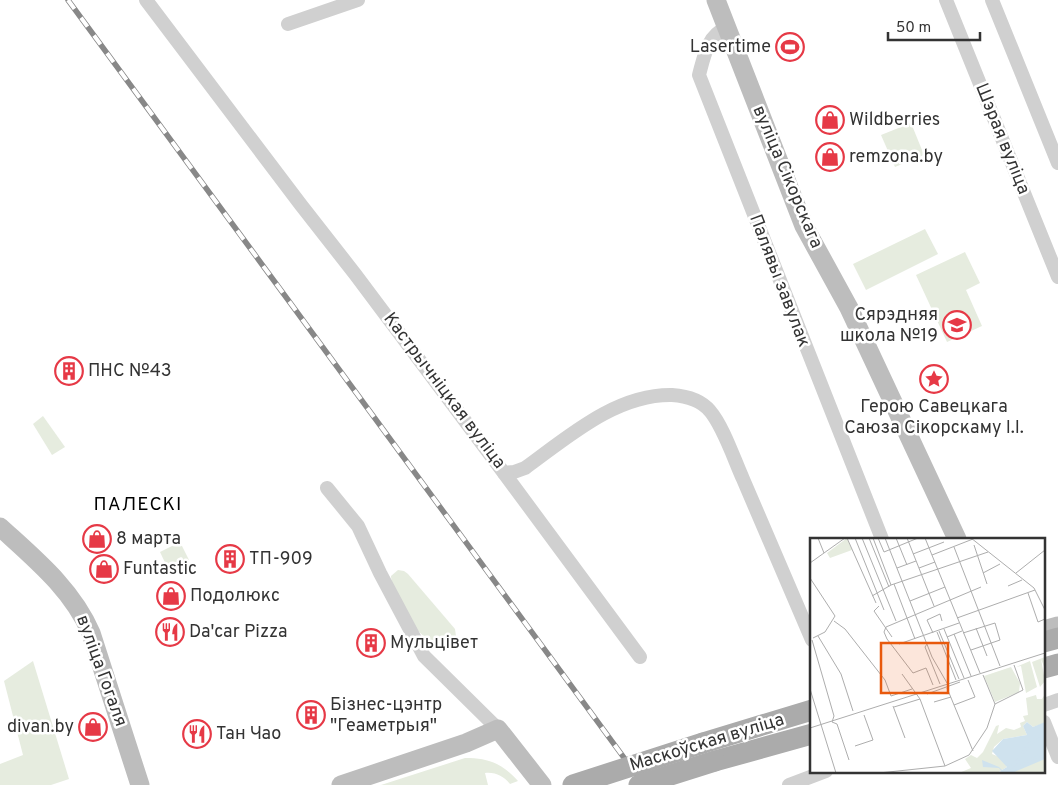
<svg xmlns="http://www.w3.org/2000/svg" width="1058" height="785" viewBox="0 0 1058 785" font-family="Overpass,sans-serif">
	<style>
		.green { fill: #e6ecdf }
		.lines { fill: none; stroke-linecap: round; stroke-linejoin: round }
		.street { stroke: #d0d0d0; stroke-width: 14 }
		.secondary { stroke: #bdbdbd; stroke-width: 19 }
		.primary { stroke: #ababab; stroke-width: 21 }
		.rail-casing { stroke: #888; stroke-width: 5.5 }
		.rail { stroke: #fff; stroke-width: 4; stroke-dasharray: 11; stroke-linecap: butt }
		.primary-bridge { stroke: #ababab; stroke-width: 21 }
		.labels { text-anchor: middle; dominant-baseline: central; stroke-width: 5; stroke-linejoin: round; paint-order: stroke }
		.poi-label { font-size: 18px; fill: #333; stroke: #fff; text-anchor: start }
		.street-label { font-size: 18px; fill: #333; stroke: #fff }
		.neighbourhood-label { font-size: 19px; letter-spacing: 1px; fill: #000; stroke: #fff }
		.inset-river { fill: none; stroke: #cfe2ee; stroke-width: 2.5 }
		.inset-road { fill: none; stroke: #adadad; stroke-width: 1 }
		.view { fill: #e8590c; fill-opacity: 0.15; stroke: #e8590c; stroke-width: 2.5 }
		.inset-edge { fill: none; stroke: #333; stroke-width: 2.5 }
	</style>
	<rect width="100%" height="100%" fill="#fff"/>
	<g class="green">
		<path d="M 911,123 L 924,155 L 895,167 L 881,135 Z"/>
		<path d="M 925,229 L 938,254 L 866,290 L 853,264 Z"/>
		<path d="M 965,252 L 980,283 L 966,290 L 982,326 L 947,342 L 916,275 Z"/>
		<path d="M 43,416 L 65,447 L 52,455 L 33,424 Z"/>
		<path d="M 180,542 L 189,560 L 169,571 L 160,552 Z"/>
		<path d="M 398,570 L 404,571 L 408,574 L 455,629 L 456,636 C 431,670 392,596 391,576 Z"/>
		<path d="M 33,661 L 69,779 L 51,785 L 0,785 L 0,764 L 23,755 L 4,681 Z"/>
		<path d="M 465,758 C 488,758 502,763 518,781 L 510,784 C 503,776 496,772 485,773 L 488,785 L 381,785 Z"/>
	</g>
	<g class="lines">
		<g class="street">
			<path d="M 146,0 L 301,205 L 355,274 L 504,473 L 514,472 L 525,468 C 568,437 616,394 672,395 C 686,396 701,400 710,411 C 723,426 734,459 743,479 C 766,532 789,586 812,640"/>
			<path d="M 946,0 L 1058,277"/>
			<path d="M 992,0 L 1058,163"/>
			<path d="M 288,24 L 358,0"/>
			<path d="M 726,28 C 707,36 704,57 699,75 L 882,539"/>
			<path d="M 504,473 L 640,657"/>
			<path d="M 327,488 L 358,526 L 380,573 L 424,656 L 498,729"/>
			<path d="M 1044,705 L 1058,700"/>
			<path d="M 1044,722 L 1058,757"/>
			<path d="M 789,785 L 826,771"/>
		</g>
		<g class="secondary">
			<path d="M 716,0 L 804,226 L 849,308 L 957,539"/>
			<path d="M 0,527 C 35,559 72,589 91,633 L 140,785"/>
			<path d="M 1044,630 L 1058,626"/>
			<path d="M 341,785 L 466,743 L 498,729 L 542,785"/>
		</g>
		<g class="primary">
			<path d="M 1044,642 L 1058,638"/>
			<path d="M 1044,668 L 1058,664"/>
			<path d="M 703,743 L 812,710"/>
			<path d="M 715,761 L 812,734"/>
		</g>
		<defs>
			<path id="rail" d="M 68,0 L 644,785"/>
		</defs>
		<use href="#rail" class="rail-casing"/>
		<use href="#rail" class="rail"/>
		<g class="primary-bridge">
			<path d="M 573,785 L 703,743"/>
			<path d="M 639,785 L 715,761"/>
		</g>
	</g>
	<defs>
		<symbol id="stadium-ring" viewBox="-11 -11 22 22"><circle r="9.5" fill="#fff" stroke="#e63946" stroke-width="1.5"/><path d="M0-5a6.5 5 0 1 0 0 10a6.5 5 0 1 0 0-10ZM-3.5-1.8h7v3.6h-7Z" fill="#e63946"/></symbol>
		<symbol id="shop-ring" viewBox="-11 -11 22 22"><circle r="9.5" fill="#fff" stroke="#e63946" stroke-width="1.5"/><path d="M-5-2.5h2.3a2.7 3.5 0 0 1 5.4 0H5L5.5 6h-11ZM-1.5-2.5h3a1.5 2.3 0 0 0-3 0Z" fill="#e63946"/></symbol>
		<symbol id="school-ring" viewBox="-11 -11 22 22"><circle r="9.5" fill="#fff" stroke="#e63946" stroke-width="1.5"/><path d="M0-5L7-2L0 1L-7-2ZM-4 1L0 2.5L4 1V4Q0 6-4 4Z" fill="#e63946"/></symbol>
		<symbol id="building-ring" viewBox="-11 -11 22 22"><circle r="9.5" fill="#fff" stroke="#e63946" stroke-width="1.5"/><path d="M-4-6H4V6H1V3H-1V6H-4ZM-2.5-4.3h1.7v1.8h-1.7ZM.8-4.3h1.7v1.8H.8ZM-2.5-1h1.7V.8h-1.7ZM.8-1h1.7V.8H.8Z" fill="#e63946"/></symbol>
		<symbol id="sight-ring" viewBox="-11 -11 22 22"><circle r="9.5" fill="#fff" stroke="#e63946" stroke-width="1.5"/><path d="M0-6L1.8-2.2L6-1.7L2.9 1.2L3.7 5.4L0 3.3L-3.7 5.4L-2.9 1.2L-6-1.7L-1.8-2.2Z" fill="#e63946"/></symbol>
		<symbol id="restaurant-ring" viewBox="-11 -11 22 22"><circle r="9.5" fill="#fff" stroke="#e63946" stroke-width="1.5"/><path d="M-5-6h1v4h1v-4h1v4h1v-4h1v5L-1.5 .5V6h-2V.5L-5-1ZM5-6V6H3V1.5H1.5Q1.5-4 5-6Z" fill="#e63946"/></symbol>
	</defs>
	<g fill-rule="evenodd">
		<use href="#stadium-ring" x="774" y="31" width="32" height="32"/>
		<use href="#shop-ring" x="814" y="104" width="32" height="32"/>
		<use href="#shop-ring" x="814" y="141" width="32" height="32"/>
		<use href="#school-ring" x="941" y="309" width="32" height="32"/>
		<use href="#building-ring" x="53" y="355" width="32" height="32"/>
		<use href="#sight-ring" x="918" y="363" width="32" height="32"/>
		<use href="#shop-ring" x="81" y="523" width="32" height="32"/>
		<use href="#building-ring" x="214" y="543" width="32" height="32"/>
		<use href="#shop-ring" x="88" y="553" width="32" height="32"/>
		<use href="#shop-ring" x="155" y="580" width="32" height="32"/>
		<use href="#restaurant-ring" x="154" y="616" width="32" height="32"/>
		<use href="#building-ring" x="355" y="627" width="32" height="32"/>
		<use href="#building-ring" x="295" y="699" width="32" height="32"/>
		<use href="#shop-ring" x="77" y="711" width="32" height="32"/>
		<use href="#restaurant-ring" x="181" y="718" width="32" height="32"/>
	</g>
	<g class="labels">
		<g class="poi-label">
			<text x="771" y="47" text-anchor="end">Lasertime</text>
			<text x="849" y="120">Wildberries</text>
			<text x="849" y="157">remzona.by</text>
			<text x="938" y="315" text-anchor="end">Сярэдняя<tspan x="938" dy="21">школа №19</tspan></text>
			<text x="88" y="371">ПНС №43</text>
			<text x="934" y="407" text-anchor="middle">Герою Савецкага<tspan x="934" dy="21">Саюза Сікорскаму І.І.</tspan></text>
			<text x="116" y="539">8 марта</text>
			<text x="249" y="559">ТП-909</text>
			<text x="123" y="569">Funtastic</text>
			<text x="190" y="596">Подолюкс</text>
			<text x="189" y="632">Da'car Pizza</text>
			<text x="390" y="643">Мульцівет</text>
			<text x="330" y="705">Бізнес-цэнтр<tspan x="330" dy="21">"Геаметрыя"</tspan></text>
			<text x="74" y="727" text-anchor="end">divan.by</text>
			<text x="216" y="734">Тан Чао</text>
		</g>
		<g class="street-label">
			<text transform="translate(1002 139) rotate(68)">Шэрая вуліца</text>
			<text transform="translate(787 177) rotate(67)">вуліца Сікорскага</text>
			<text transform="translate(779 281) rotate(69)">Палявы завулак</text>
			<text transform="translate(444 391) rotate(53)">Кастрычніцкая вуліца</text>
			<text transform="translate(101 671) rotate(70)">вуліца Гогаля</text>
			<text transform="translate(707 743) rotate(-17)">Маскоўская вуліца</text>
		</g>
		<g class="neighbourhood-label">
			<text x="138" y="505">ПАЛЕСКІ</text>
		</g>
	</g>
	<g transform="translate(810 538)">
		<rect width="235" height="235" fill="#fff"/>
		<path d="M 37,0 L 42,12 L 20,20 L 17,15 ZM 235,119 L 235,131 L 231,121 L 235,143 L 230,149 L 222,124 ZM 220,123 L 227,149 L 216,155 L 211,128 L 206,129 ZM 201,129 L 210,145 L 209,154 L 185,164 L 174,138 ZM 235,156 L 235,185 L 223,189 L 217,184 L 213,188 L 217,197 L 193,201 L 184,209 L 182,216 L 192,220 L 197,229 L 187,235 L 149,235 L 161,230 L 155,221 L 161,217 L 167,220 L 173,214 L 186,188 L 189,187 L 187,196 L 196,190 L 204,192 L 211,189 L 210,185 L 215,183 L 213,178 L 218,177 L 216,160 L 226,157 L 227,161 L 232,161 ZM 235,221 L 235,235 L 202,235 L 207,230 Z" fill="#e6ecdf"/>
		<path d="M 217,184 L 223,189 L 235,184 L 235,221 L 202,235 L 187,235 L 191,233 L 189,230 L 173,229 L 172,222 L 189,229 L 192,232 L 197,229 L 182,213 L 193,201 L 217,197 L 213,188 Z" fill="#cfe2ee"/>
		<path class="inset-river" d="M 193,235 L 205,226 L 219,206 L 235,198M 197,235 L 235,214"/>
		<path class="inset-road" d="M 8,0 L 14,15M 37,0 L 66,65M 45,0 L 74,72M 52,0 L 86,83M 59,0 L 79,49M 63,0 L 81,47M 68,0 L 74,14 L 108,0M 75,0 L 122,119 L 137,145M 86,0 L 97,27M 97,0 L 124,68M 115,0 L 170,135M 161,0 L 224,50 L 235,72M 164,7 L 177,46M 144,9 L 190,128M 103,16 L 134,4M 122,17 L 163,1M 0,25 L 35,0M 87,30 L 106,23M 109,30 L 125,24M 173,35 L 190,26M 206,35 L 235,12M 0,40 L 25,78 L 15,94 L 3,100M 84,46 L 105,101M 198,48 L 212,42M 218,55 L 228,84 L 235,81M 62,58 L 81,47 L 178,14M 100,63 L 135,49M 69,68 L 64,73 L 82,99M 147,80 L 225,52M 24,83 L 35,91 L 75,142 L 81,158M 166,90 L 177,118M 134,91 L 154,140M 129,93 L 149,141M 127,94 L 146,142M 123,95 L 117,82 L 130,76 L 132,83M 153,95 L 185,85 L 190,102 L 161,112M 144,96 L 161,138M 8,98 L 31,136 L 43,173M 137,99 L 152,93M 2,102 L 24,178 L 22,184 L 27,186 L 39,222M 89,106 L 149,85M 117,106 L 115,109 L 130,146M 92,136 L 110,161 L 135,228M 173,137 L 185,166M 123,147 L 116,130 L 103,135 L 77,101 L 74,94 L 76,89 L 171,49M 137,150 L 163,213M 0,151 L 26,235M 117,156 L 150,144M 81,158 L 102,151M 124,164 L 141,159M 144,167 L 165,159 L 158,142M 83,168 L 95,200M 84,169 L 110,161M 0,190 L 235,115M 45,208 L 63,202 L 54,177M 69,235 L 135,228 L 159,217 L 177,190 L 185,166 L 213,152 L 204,127"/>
		<path class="view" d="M 71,105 L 138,105 L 138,155 L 71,155 Z"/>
		<rect width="235" height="235" class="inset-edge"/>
	</g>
	<path d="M888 32v8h92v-8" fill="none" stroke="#333333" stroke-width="2.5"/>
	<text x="896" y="32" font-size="15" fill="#333333" stroke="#ffffff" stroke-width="4" paint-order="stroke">50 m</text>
</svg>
